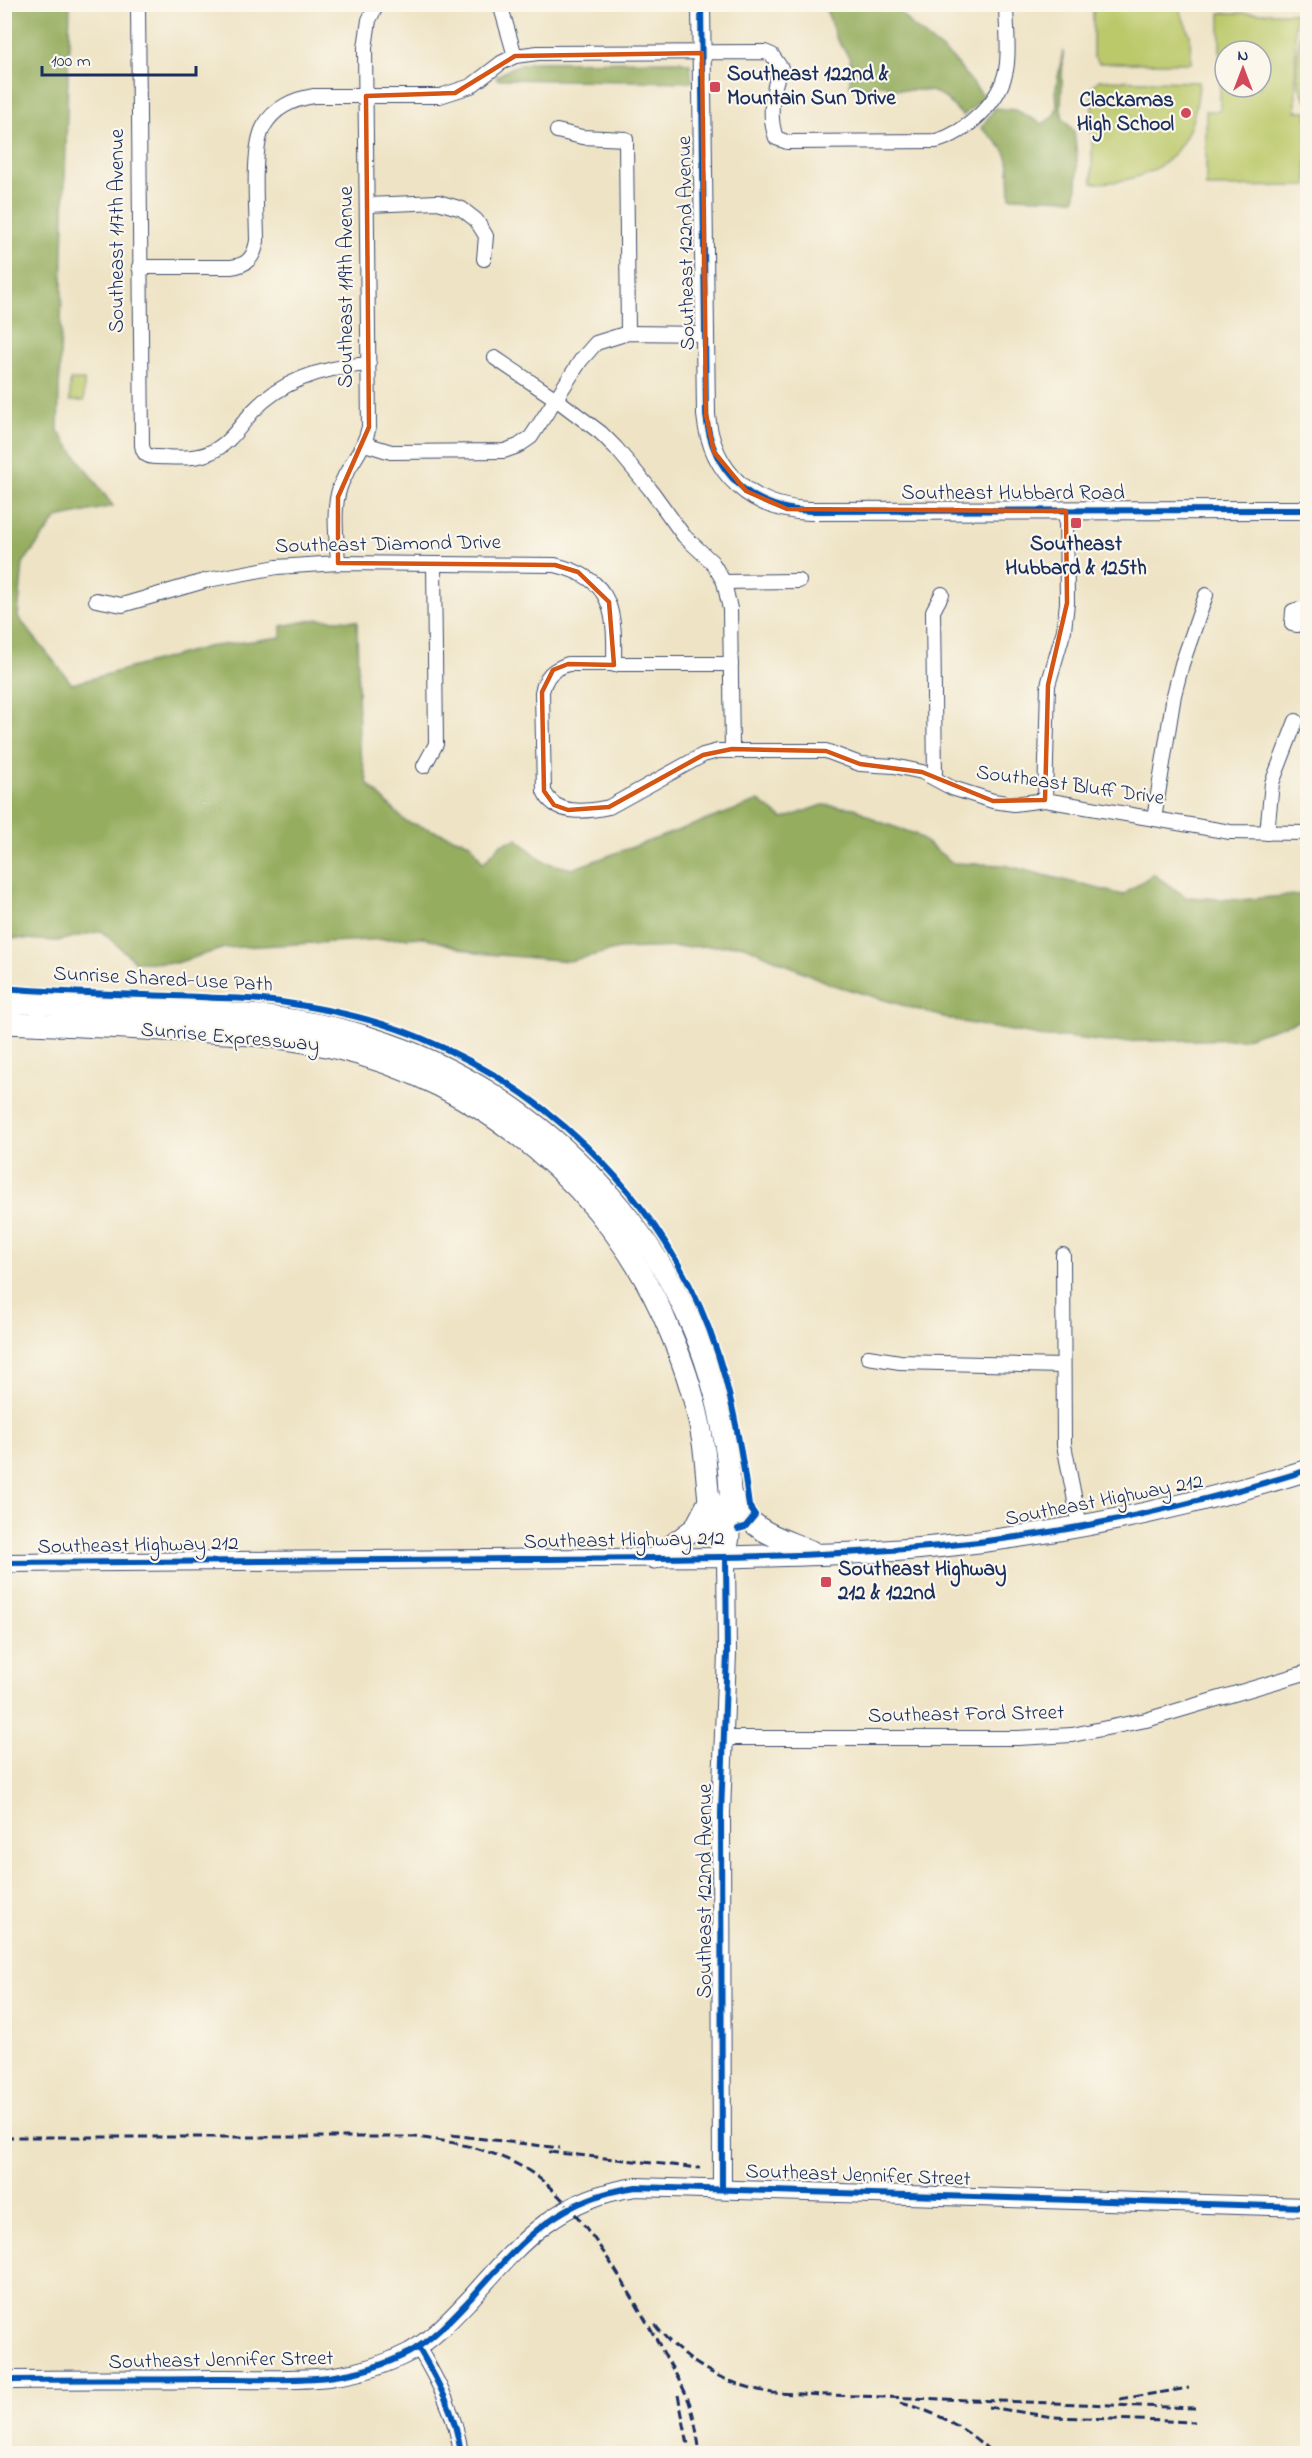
<svg xmlns="http://www.w3.org/2000/svg" width="1312" height="2458" viewBox="0 0 1312 2458" font-family="'Indie Flower',sans-serif">
	<style>
		.green { fill: #bcc96b; stroke: #6c7c64; stroke-width: 1.5; fill-rule: evenodd }
		.forest { fill: #95ad5f; stroke: #586e5e; stroke-width: 1.5 }
		.lines { fill: none; stroke-linecap: round; stroke-linejoin: round }
		.minor-casing { stroke: #3b4a6d; stroke-width: 16 }
		.major-casing { stroke: #3b4a6d; stroke-width: 20 }
		.highway-casing { stroke: #3b4a6d; stroke-width: 23 }
		.minor { stroke: #fff; stroke-width: 14 }
		.major { stroke: #fff; stroke-width: 18 }
		.highway { stroke: #fff; stroke-width: 21 }
		.rail { stroke: #1b2f5e; stroke-width: 3; stroke-dasharray: 9 4.5; stroke-linecap: butt }
		.cycleway-casing { stroke: #fbf7ec; stroke-width: 10 }
		.cycleway { stroke: #0057b8; stroke-width: 6 }
		.marked { fill: none; stroke: #d45514; stroke-width: 4.5; stroke-linejoin: round }
		.poi-dot { fill: #d1495b; stroke: #fbf7ec; stroke-width: 2 }
		.labels { text-anchor: middle; dominant-baseline: central; stroke-width: 4.5; stroke-linejoin: round; paint-order: stroke }
		.poi-label { font-size: 21px; font-weight: bold; fill: #1b2f5e; stroke: #fbf7ec; text-anchor: start }
		.street-label { font-size: 21px; fill: #1b2f5e; stroke: #fbf7ec }
	</style>
	<rect width="100%" height="100%" fill="#fbf7ec"/>
	<filter id="ink" filterUnits="userSpaceOnUse"><feTurbulence type="fractalNoise" baseFrequency=".0167" numOctaves="2"/><feDisplacementMap in="SourceGraphic" scale="12" xChannelSelector="R" yChannelSelector="G"/><feConvolveMatrix kernelMatrix="1 2 1 2 8 2 1 2 1" color-interpolation-filters="sRGB"/></filter>
	<filter id="wash" filterUnits="userSpaceOnUse"><feTurbulence type="fractalNoise" baseFrequency=".008" numOctaves="4" result="noise"/><feDisplacementMap in="SourceGraphic" scale="24" xChannelSelector="R" yChannelSelector="G"/><feGaussianBlur stdDeviation="1.35" result="paint"/><feColorMatrix in="noise" values="0 0 0 0 0 0 0 0 0 0 0 0 0 0 0 0 0 1.4 0 .05"/><feComposite in="paint" operator="in"/></filter>
	<g filter="url(#wash)">
		<rect width="100%" height="100%" fill="#eee3c5"/>
		<g class="green">
			<path d="M 1177,4 L 1190,35 L 1191,63 L 1099,63 L 1093,56 L 1093,5 Z"/>
			<path d="M 1220,13 L 1295,13 L 1296,111 L 1307,111 L 1307,186 L 1206,187 L 1206,111 L 1220,111 ZM 1225,51 L 1261,51 L 1261,87 L 1225,87 Z"/>
			<path d="M 1302,20 L 1307,20 L 1307,100 C 1290,82 1299,43 1302,20 Z"/>
			<path d="M 1099,80 L 1199,82 C 1195,150 1161,183 1092,183 L 1092,87 Z"/>
			<rect x="70" y="380" width="14" height="21"/>
		</g>
		<g class="forest">
			<path d="M 5,4 L 70,5 L 58,431 L 113,506 L 57,518 L 23,563 L 18,617 L 72,684 L 207,647 L 281,637 L 281,626 L 318,619 L 357,621 L 359,746 L 368,784 L 405,821 L 470,843 L 483,863 L 501,844 L 517,839 L 544,862 L 572,869 L 759,801 L 783,819 L 823,805 L 855,808 L 877,821 L 915,834 L 953,863 L 1004,865 L 1123,895 L 1153,874 L 1186,897 L 1240,900 L 1307,894 L 1307,1018 L 1242,1039 L 1107,1042 L 1066,1037 L 1045,1037 L 957,1021 L 830,984 L 743,945 L 619,949 L 569,961 L 476,953 L 423,937 L 225,948 L 176,963 L 136,962 L 101,931 L 57,941 L 10,938 L 4,934 Z"/>
			<path d="M 821,5 L 895,5 L 910,24 L 952,58 L 984,97 L 963,116 C 956,110 950,101 942,96 C 924,84 901,96 883,84 L 863,90 L 850,86 L 850,58 L 836,38 L 827,12 Z"/>
			<path d="M 1063,51 L 1061,110 L 1063,119 L 1074,131 C 1077,152 1080,178 1075,199 L 1010,197 C 1008,157 1014,154 981,128 L 995,108 L 1016,110 L 1042,124 L 1054,116 L 1057,107 L 1056,88 Z"/>
			<path d="M 679,61 L 690,64 L 692,82 L 497,79 L 497,76 L 515,66 L 534,62 Z"/>
		</g>
	</g>
	<g filter="url(#ink)">
		<g class="lines">
			<defs>
				<g id="minor">
					<path d="M 138,4 L 142,445 C 143,454 148,457 156,457 C 173,457 195,460 211,452 C 229,444 240,426 253,411 C 283,379 326,367 369,364"/>
					<path d="M 500,4 L 515,56"/>
					<path d="M 557,131 L 582,137 L 626,139 L 628,333"/>
					<path d="M 368,205 L 438,202 L 462,209 L 476,220 L 486,236 L 484,259"/>
					<path d="M 139,267 L 231,267 C 248,265 254,257 257,241 C 257,214 251,148 264,126 C 274,108 294,99 314,96 L 440,96 L 471,86 L 501,63 L 515,56 L 538,53 L 765,52 L 772,55 L 781,68 C 772,89 768,116 776,138 L 787,142 L 936,141 C 966,133 1000,102 1006,70 C 1010,50 1006,25 1006,4"/>
					<path d="M 495,358 L 556,399 L 601,433 L 616,448 L 650,489 L 684,536 L 712,562 L 724,582 L 730,609 L 732,749"/>
					<path d="M 365,444 L 391,452 L 504,451 L 518,446 L 531,437 L 581,360 L 596,343 L 628,333 L 705,334"/>
					<path d="M 338,563 C 337,539 332,510 340,487 C 348,464 363,453 369,427 L 365,48 L 369,20 L 377,4"/>
					<path d="M 724,582 L 799,581"/>
					<path d="M 96,600 L 122,605 L 208,580 L 277,567 L 338,563 L 555,565 C 614,579 615,612 614,665"/>
					<path d="M 1306,614 L 1298,625 L 1292,624 L 1293,611 L 1300,609 L 1308,614"/>
					<path d="M 731,664 L 568,664 C 552,670 546,675 542,692 L 544,791 C 555,816 586,812 609,807 L 703,755 L 718,751 L 826,751 L 860,764 L 894,766 L 922,772 L 952,788 L 993,801 L 1014,804 L 1045,800 L 1230,832 L 1308,833"/>
					<path d="M 424,766 L 436,744 L 434,564"/>
					<path d="M 935,778 L 933,611 L 942,594"/>
					<path d="M 1045,800 L 1048,685 L 1064,630 L 1067,603 L 1066,511"/>
					<path d="M 1154,819 L 1174,695 L 1182,664 L 1206,595"/>
					<path d="M 1267,833 L 1272,783 L 1296,721"/>
					<path d="M 1063,1255 L 1064,1445 L 1080,1526"/>
					<path d="M 868,1357 L 900,1362 L 1063,1366"/>
					<path d="M 724,1738 L 1018,1738 L 1072,1735 L 1146,1720 L 1308,1672"/>
					<path d="M 418,2347 C 438,2381 456,2414 461,2454"/>
				</g>
				<g id="major">
					<path d="M 701,4 L 706,415 C 712,474 752,509 810,511 L 1308,510"/>
					<path d="M 4,1563 L 726,1557 L 727,1653 L 721,1813 L 722,2189"/>
					<path d="M 4,2380 C 74,2379 144,2380 214,2379 C 286,2378 343,2387 410,2352 C 434,2338 452,2318 471,2298 C 521,2242 557,2198 636,2187 L 1308,2207"/>
				</g>
				<g id="highway">
					<path d="M 4,1002 C 57,1005 110,1007 163,1010 C 233,1013 304,1016 371,1038 C 546,1093 689,1243 722,1426 C 730,1470 734,1512 726,1557"/>
					<path d="M 4,1023 C 57,1025 110,1027 163,1030 C 220,1032 276,1035 331,1047 C 481,1081 614,1190 671,1334 C 685,1367 696,1401 702,1437 C 708,1467 706,1505 716,1533 C 719,1541 723,1549 726,1557"/>
					<path d="M 732,1497 C 753,1533 775,1536 811,1551"/>
					<path d="M 726,1557 C 799,1555 872,1554 944,1546 C 1067,1533 1189,1507 1308,1470"/>
					<path d="M 655,1558 L 695,1528 L 710,1499"/>
				</g>
			</defs>
			<use href="#minor" class="minor-casing"/>
			<use href="#major" class="major-casing"/>
			<use href="#highway" class="highway-casing"/>
			<use href="#minor" class="minor"/>
			<use href="#major" class="major"/>
			<use href="#highway" class="highway"/>
			<g class="rail">
				<path d="M 451,2135 L 560,2148"/>
				<path d="M 4,2137 L 415,2137 C 456,2142 497,2150 532,2173 C 582,2207 629,2291 659,2344 C 667,2360 677,2375 685,2392 C 694,2411 697,2433 700,2454"/>
				<path d="M 549,2152 L 700,2168"/>
				<path d="M 655,2325 C 685,2363 724,2384 772,2393 L 1195,2408"/>
				<path d="M 678,2395 L 690,2454"/>
				<path d="M 1120,2399 L 1189,2388"/>
				<path d="M 900,2403 C 935,2411 967,2428 993,2454"/>
				<path d="M 988,2407 L 1053,2417 L 1195,2422"/>
			</g>
			<defs>
				<g id="cycleway">
					<path d="M 701,4 L 706,415 C 712,474 752,509 810,511 L 1308,510"/>
					<path d="M 4,988 C 69,994 135,994 200,997 C 229,999 258,998 287,1003 C 333,1010 379,1020 421,1038 C 543,1088 646,1186 700,1307 C 728,1370 740,1438 749,1506 L 755,1515 L 745,1527 L 738,1529"/>
					<path d="M 4,1563 C 176,1562 347,1560 519,1559 C 659,1558 800,1559 940,1546 C 1065,1535 1188,1507 1308,1470"/>
					<path d="M 722,2189 L 721,1813 L 727,1653 L 726,1557"/>
					<path d="M 418,2347 C 438,2381 456,2414 461,2454"/>
					<path d="M 4,2380 C 74,2379 144,2380 214,2379 C 286,2378 343,2387 410,2352 C 434,2338 452,2318 471,2298 C 521,2242 557,2198 636,2187 L 1308,2207"/>
				</g>
			</defs>
			<use href="#cycleway" class="cycleway-casing"/>
			<use href="#cycleway" class="cycleway"/>
		</g>
	</g>
	<path class="marked" d="M 702,53 L 706,415 L 714,452 L 746,491 L 787,509 L 1066,511 L 1067,603 L 1048,685 L 1045,800 L 993,801 L 922,772 L 860,764 L 826,751 L 732,749 L 703,755 L 609,807 L 568,810 L 554,805 L 544,791 L 542,692 L 553,670 L 568,664 L 614,665 L 609,602 L 578,572 L 555,565 L 338,563 L 338,497 L 369,427 L 366,96 L 455,93 L 515,56 Z"/>
	<g class="poi-dot">
		<rect x="709" y="81" width="12" height="12" rx="3"/>
		<circle cx="1186" cy="113" r="6"/>
		<rect x="1070" y="517" width="12" height="12" rx="3"/>
		<rect x="820" y="1576" width="12" height="12" rx="3"/>
	</g>
	<g class="labels">
		<g class="poi-label">
			<text x="727" y="75">Southeast 122nd &amp;<tspan x="727" dy="24">Mountain Sun Drive</tspan></text>
			<text x="1174" y="101" text-anchor="end">Clackamas<tspan x="1174" dy="24">High School</tspan></text>
			<text x="1076" y="545" text-anchor="middle">Southeast<tspan x="1076" dy="24">Hubbard &amp; 125th</tspan></text>
			<text x="838" y="1570">Southeast Highway<tspan x="838" dy="24">212 &amp; 122nd</tspan></text>
		</g>
		<g class="street-label">
			<text transform="translate(118 231) rotate(-90)">Southeast 117th Avenue</text>
			<text transform="translate(687 243) rotate(-91)">Southeast 122nd Avenue</text>
			<text transform="translate(347 287) rotate(-90)">Southeast 119th Avenue</text>
			<text x="1013" y="494">Southeast Hubbard Road</text>
			<text transform="translate(388 545) rotate(-1)">Southeast Diamond Drive</text>
			<text transform="translate(1070 786) rotate(8)">Southeast Bluff Drive</text>
			<text transform="translate(163 980) rotate(3)">Sunrise Shared-Use Path</text>
			<text transform="translate(230 1038) rotate(5)">Sunrise Expressway</text>
			<text transform="translate(1104 1501) rotate(-11)">Southeast Highway 212</text>
			<text transform="translate(624 1541) rotate(-1)">Southeast Highway 212</text>
			<text transform="translate(138 1546) rotate(-1)">Southeast Highway 212</text>
			<text transform="translate(966 1715) rotate(-1)">Southeast Ford Street</text>
			<text transform="translate(706 1891) rotate(-90)">Southeast 122nd Avenue</text>
			<text transform="translate(858 2176) rotate(2)">Southeast Jennifer Street</text>
			<text transform="translate(221 2361) rotate(-1)">Southeast Jennifer Street</text>
		</g>
	</g>
	<rect width="1312" height="2458" fill="none" stroke="#fbf7ec" stroke-width="24"/>
	<g transform="translate(1243 69)"><circle r="28" fill="#fbf7ec" stroke="#a1a7b3" stroke-width="1.5"/>
	<path d="M0-4.5L10 22L0 15L-10 22Z" fill="#d1495b"/>
	<text y="-9" font-size="16" font-weight="bold" text-anchor="middle" fill="#1b2f5e">N</text>
	</g>
	<path d="M42 66v9h154v-9" fill="none" stroke="#1b2f5e" stroke-width="3"/>
	<text x="51" y="66" font-size="18" fill="#1b2f5e" stroke="#fbf7ec" stroke-width="4.5" paint-order="stroke">100 m</text>
</svg>
